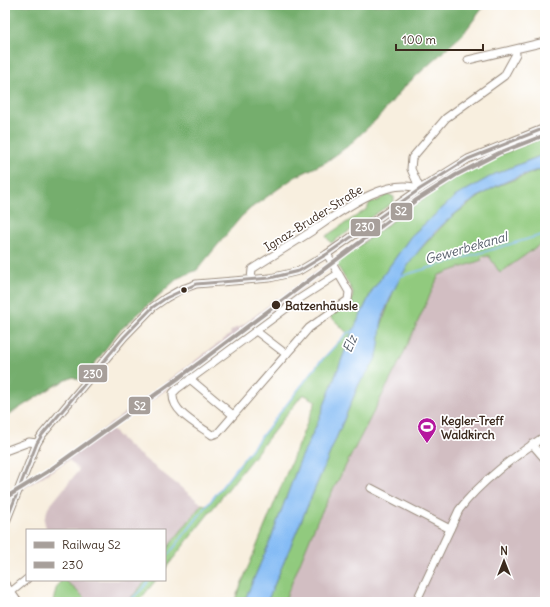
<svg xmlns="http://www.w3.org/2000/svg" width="550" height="607" viewBox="0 0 550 607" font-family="Delius,sans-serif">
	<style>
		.industrial { fill: #d2bec2 }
		.green { fill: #91ca7e; stroke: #667a4e }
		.forest { fill: #74ae6d; stroke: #586c46 }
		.water { fill: #85bcf5; stroke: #60738a }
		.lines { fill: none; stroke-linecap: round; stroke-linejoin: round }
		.stream { stroke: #85bcf5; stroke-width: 1.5 }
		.street-casing { stroke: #9a8c7e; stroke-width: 9 }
		.street { stroke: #fff; stroke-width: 7 }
		.bus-1-casing { stroke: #fff; stroke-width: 6 }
		.bus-1 { stroke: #a79f9a; stroke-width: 3 }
		.rail-1-casing { stroke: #fff; stroke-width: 7 }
		.rail-1 { stroke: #a79f9a; stroke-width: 4 }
		.bus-dot { fill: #3b2a1e; stroke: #fff; stroke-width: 1.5 }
		.labels { text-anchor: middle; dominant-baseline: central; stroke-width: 3.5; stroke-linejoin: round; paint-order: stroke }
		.street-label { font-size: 12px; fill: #3b2a1e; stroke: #fff }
		.stop-label { font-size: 12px; font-weight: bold; fill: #3b2a1e; stroke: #fff; text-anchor: start }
		.poi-label { font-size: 12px; font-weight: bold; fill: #3b2a1e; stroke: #fff; text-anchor: start }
		.water-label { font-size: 13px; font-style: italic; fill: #555d69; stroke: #fff }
		.line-badge { stroke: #fff; stroke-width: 1.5 }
		.badge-label { font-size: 11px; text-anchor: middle; font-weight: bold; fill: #fff }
	</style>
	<rect width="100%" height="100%" fill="#fff"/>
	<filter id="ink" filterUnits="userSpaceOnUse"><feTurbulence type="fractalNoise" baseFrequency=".025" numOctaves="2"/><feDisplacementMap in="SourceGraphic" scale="8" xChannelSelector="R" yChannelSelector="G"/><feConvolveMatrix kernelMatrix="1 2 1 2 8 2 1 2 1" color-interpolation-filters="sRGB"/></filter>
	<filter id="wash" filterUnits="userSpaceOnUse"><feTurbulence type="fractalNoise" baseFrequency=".012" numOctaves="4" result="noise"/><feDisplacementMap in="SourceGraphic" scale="16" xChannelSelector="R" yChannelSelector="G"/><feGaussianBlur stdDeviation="0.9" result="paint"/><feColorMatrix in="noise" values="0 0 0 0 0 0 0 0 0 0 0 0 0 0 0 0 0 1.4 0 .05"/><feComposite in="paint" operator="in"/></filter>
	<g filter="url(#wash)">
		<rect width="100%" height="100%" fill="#f8efdf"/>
		<g class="industrial">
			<path d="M 545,132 L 545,137 L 500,155 L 457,177 L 417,203 L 140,409 L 110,428 L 132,449 L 202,504 L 165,551 L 165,530 L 49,530 L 46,528 L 44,520 L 48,508 L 79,470 L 69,460 L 5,500 L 5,495 L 46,471 L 66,457 L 231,334 L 230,332 L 237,327 L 239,328 L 269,305 L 268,304 L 276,298 L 278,300 L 308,278 L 413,199 L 455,173 L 497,152 Z"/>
			<path d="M 545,241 L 545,602 L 284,602 L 317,521 L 400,361 L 439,275 L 482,260 L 484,257 L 489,256 L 500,273 Z"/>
			<path d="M 65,580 L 147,580 L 147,581 L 127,602 L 89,602 Z"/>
		</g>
		<g class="green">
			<path d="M 545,137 L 545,154 L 495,174 L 456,196 L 411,236 L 372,291 L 351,335 L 317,424 L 299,463 L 270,541 L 244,602 L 234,602 L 316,401 L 303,394 L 165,569 L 165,551 L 202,504 L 207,506 L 319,363 L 347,333 L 330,316 L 352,300 L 353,292 L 336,263 C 376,234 414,203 456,177 C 484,160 515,149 545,137 Z"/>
			<path d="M 545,168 L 545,241 L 500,273 L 489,256 L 481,257 L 482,260 L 439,275 L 400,361 L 317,521 L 284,602 L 267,602 L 359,384 L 378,349 L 380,329 L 396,284 L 414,256 L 451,217 L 492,188 Z"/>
			<path d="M 388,194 L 394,197 L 394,202 L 331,243 L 326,236 L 367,209 L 370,202 L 377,201 Z"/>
			<path d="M 61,580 L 65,580 L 89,602 L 53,602 L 56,589 Z"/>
			<path d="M 147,580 L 156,580 L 138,602 L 127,602 Z"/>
		</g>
		<path class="forest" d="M 5,5 L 485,5 L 463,34 L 404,87 L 379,117 L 348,146 L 326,162 L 295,177 L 251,208 L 241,217 L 197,270 L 178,278 L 118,332 L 82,381 L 73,377 L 56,385 L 5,417 Z"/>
		<path class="water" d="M 545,154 L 545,168 C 527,173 507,180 491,189 C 443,216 402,261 384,314 C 379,327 381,342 377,355 C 373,366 365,375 359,384 L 267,602 L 244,602 L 270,541 L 299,463 L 317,424 L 351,335 L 372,291 L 411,236 L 456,196 L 495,174 Z"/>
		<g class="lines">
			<g class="stream">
				<path d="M 401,276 L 545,234"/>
				<path d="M 165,559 L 319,363 L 347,333 L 354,331"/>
				<path d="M 129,602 C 135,594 144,590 149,580"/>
			</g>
		</g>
	</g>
	<g filter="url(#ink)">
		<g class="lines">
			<defs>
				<g id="street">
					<path d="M 468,60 L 545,42"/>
					<path d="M 420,189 L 411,169 L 412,158 L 446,118 L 504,76 L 516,54 L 515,50"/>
					<path d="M 327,254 L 349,292 L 348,300 L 309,328 L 218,433 L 212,435 C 198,425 171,412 173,393 L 177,389 L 299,299 L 338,274"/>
					<path d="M 251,279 L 252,269 C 272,256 292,244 312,231 C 339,213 387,175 420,189"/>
					<path d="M 256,331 L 286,354"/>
					<path d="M 190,379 L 233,415"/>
					<path d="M 532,444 L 545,459"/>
					<path d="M 5,451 L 29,442 L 37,443"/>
					<path d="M 371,488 L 450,529"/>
					<path d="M 5,524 L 37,443 L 42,435 L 124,337 L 153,307 L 166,298 L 180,290 L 196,284 L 270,278 L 299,271 L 327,254 L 420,189 L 468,159 L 545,128"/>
					<path d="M 5,584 L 18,602"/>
					<path d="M 11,592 L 27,579"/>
					<path d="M 416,602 L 459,510 C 479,483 517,454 545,436"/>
				</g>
			</defs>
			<use href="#street" class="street-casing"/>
			<use href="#street" class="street"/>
			<defs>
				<path id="bus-1" d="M 5,524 L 37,443 L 42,435 L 124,337 L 153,307 L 166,298 L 196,284 L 270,278 L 299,271 L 327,254 L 420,189 L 468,159 L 545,128"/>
			</defs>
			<use href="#bus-1" class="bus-1-casing"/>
			<use href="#bus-1" class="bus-1"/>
			<defs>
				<path id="rail-1" d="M 5,498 L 47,472 L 180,377 L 415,201 L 456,175 L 499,153 L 545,135"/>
			</defs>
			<use href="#rail-1" class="rail-1-casing"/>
			<use href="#rail-1" class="rail-1"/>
		</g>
	</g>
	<defs>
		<symbol id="stadium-pin" viewBox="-11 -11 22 30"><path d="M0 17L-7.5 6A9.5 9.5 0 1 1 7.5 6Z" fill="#b5179e" stroke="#fff"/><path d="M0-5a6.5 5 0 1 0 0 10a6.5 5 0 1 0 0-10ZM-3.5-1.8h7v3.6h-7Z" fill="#fff"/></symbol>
	</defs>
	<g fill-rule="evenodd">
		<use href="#stadium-pin" x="416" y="416" width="22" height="30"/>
	</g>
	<g class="bus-dot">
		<circle cx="184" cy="290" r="3.5"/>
		<circle cx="276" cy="305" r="5"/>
	</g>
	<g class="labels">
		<g class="street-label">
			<text transform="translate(313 218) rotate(-32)">Ignaz-Bruder-Straße</text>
		</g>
		<g class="stop-label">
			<text x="285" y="305">Batzenhäusle</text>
		</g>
		<g class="poi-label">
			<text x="441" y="420">Kegler-Treff<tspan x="441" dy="14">Waldkirch</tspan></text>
		</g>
		<g class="water-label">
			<text transform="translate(466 248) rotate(-16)">Gewerbekanal</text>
			<text transform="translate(350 344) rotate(-67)">Elz</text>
		</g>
	</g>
	<g class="line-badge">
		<rect x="390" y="202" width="23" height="19" rx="4" fill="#a79f9a"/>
		<rect x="350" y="218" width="31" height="19" rx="4" fill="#a79f9a"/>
		<rect x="78" y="364" width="30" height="19" rx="4" fill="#a79f9a"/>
		<rect x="128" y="396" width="23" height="19" rx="4" fill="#a79f9a"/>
	</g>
	<g class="badge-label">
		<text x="401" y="215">S2</text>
		<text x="365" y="231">230</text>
		<text x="93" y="378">230</text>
		<text x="140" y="410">S2</text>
	</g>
	<rect width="550" height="607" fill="none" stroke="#fff" stroke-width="20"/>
	<rect x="26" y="529" width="140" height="52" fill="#ffffff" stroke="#b1aaa5"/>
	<rect x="34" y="542" width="20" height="6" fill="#a79f9a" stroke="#b1aaa5"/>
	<text x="62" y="549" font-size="12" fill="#3b2a1e">Railway S2</text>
	<rect x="34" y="562" width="20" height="6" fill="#a79f9a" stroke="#b1aaa5"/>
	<text x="62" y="569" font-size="12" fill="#3b2a1e">230</text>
	<g transform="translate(504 561)" stroke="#ffffff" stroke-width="3" paint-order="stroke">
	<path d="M0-3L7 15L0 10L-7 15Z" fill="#3b2a1e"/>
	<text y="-6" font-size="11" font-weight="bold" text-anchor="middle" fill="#3b2a1e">N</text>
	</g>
	<path d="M396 44v6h87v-6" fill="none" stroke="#3b2a1e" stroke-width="2"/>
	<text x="402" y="44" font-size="12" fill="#3b2a1e" stroke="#ffffff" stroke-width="3" paint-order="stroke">100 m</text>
</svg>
